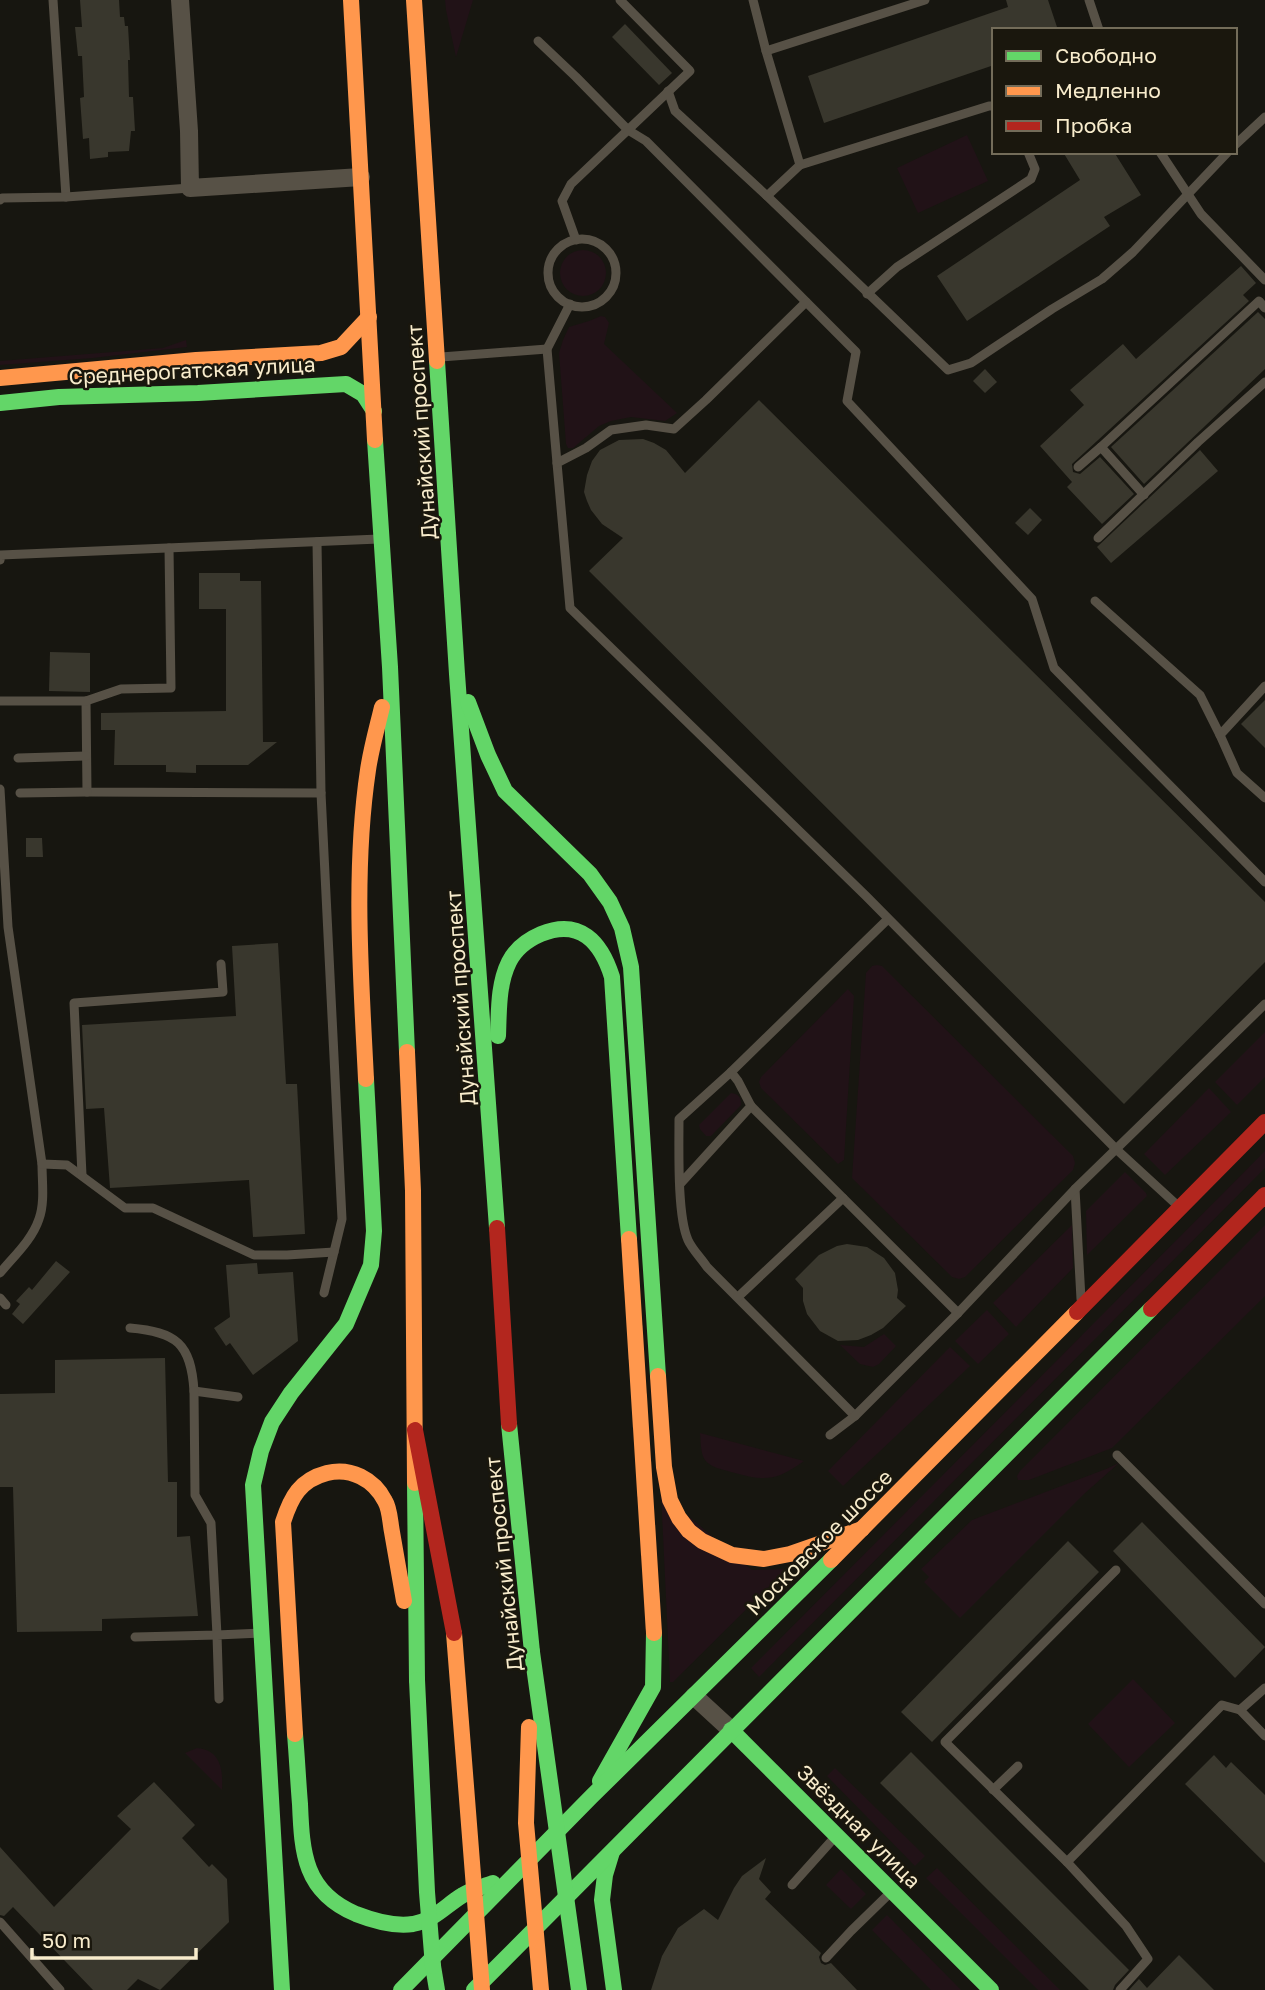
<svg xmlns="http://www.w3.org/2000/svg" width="1265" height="1990" viewBox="0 0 1265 1990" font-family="'Golos Text',sans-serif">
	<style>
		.green { fill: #211217 }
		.building { fill: #39372d }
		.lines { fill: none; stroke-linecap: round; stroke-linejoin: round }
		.lane { stroke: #575146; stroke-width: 9 }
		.street { stroke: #575146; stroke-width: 18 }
		.fast { stroke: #63d668; stroke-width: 16 }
		.slow { stroke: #ff974d; stroke-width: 16 }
		.jam { stroke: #b3261e; stroke-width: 16 }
		.fast-bridge { stroke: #63d668; stroke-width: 16 }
		.slow-bridge { stroke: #ff974d; stroke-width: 16 }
		.jam-bridge { stroke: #b3261e; stroke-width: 16 }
		.labels { text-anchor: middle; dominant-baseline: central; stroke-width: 5; stroke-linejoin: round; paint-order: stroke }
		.street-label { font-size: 21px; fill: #f8eccc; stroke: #1a170d }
	</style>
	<rect width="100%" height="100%" fill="#171610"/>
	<g class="green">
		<path d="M 445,0 L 473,0 L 456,57 L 446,10 Z"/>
		<path d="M 967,135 L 988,181 L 918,213 L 897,168 Z"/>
		<circle cx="583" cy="273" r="23"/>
		<path d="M 601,316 L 605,317 L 609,323 L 604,344 L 677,413 L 665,421 L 631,417 L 611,421 L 599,426 L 573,448 L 568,448 L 566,444 L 559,353 L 563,340 L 569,327 L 589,321 Z"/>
		<path d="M 186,340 L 187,347 L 93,358 L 0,365 L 0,361 L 163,348 Z"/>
		<path d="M 877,965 L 882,966 L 1073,1156 L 1075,1163 L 1073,1170 L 965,1277 L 959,1279 L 952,1277 L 852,1178 L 866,973 L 872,966 Z"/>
		<path d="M 848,989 L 854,996 L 844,1160 L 838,1164 L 761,1088 L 759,1082 L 761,1077 Z"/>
		<path d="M 1265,1032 L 1265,1077 L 1237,1105 L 1215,1082 Z"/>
		<path d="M 1209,1088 L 1231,1112 L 1165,1175 L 1144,1154 Z"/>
		<path d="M 731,1093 C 739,1094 741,1097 741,1105 L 711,1136 L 706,1136 L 700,1129 L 699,1125 Z"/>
		<path d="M 1265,1151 L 1265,1168 L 759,1677 L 751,1668 Z"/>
		<path d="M 1125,1172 L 1146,1193 L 1147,1196 L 1087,1255 L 1086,1211 Z"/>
		<path d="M 1072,1225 L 1073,1268 L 1016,1327 L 993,1303 Z"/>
		<path d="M 1265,1225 L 1265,1296 L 1112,1448 L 1029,1480 L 1018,1480 L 1017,1476 L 1020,1471 Z"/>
		<path d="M 987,1310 L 1009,1334 L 978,1364 L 955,1341 Z"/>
		<path d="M 884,1334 L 896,1346 L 879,1364 L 873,1367 L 860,1364 L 840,1345 L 864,1347 Z"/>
		<path d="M 950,1347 L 970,1366 L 843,1486 L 828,1471 Z"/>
		<path d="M 700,1433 L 804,1461 C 775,1482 764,1481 731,1472 C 722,1469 711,1468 705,1460 C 700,1453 701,1441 700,1433 Z"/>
		<path d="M 1119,1463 L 1084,1494 L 960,1618 L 924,1582 L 929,1577 L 921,1569 L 972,1520 L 1106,1469 Z"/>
		<path d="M 661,1493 L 752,1570 L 787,1569 L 673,1682 L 670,1682 Z"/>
		<path d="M 1133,1679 L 1175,1723 L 1129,1767 L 1088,1724 Z"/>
		<path d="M 197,1748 C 221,1750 223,1770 222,1790 L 185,1753 Z"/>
		<path d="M 835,1768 L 925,1856 L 915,1866 L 827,1776 Z"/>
		<path d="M 937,1868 L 1060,1990 L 1038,1990 L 926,1878 Z"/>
		<path d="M 841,1869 L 866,1894 L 851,1909 L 826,1885 Z"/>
		<path d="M 887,1915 L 961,1990 L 931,1990 L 872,1930 Z"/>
	</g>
	<g class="building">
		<path d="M 80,0 L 119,0 L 120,17 L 124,17 L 125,26 L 128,26 L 130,60 L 128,60 L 129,97 L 133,97 L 135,131 L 131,131 L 129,151 L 108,152 L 108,157 L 90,159 L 89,138 L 83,139 L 80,98 L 84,97 L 82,56 L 78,56 L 75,27 L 82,27 Z"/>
		<path d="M 1006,0 L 1048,0 L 1058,30 L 994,30 L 994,65 L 824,123 L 808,76 L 1008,7 Z"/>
		<path d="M 625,24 L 672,73 L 659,85 L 612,37 Z"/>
		<path d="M 1063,152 L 1114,152 L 1141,195 L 1104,217 L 1110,226 L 967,321 L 937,276 L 1080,180 Z"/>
		<path d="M 1241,266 L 1256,283 L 1243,295 L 1249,301 L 1072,464 L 1073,472 L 1080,474 L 1100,457 L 1134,494 L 1102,524 L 1067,487 L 1072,482 L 1040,446 L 1084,405 L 1070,390 L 1123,344 L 1136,359 Z"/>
		<path d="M 1258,312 L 1265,319 L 1265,369 L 1144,484 L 1111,447 Z"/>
		<path d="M 985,369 L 997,382 L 985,393 L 973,381 Z"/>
		<path d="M 759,400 L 1265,902 L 1265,962 L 1124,1104 L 589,571 L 623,538 L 602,524 L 591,510 L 587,501 L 584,492 L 587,475 L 592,461 L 600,450 L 619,440 L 643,439 L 654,443 L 666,450 L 685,473 Z"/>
		<path d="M 1200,450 L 1218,471 L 1111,563 L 1097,547 Z"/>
		<path d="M 1030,508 L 1042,520 L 1028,535 L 1015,523 Z"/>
		<path d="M 199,573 L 240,573 L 240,581 L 261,581 L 263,742 L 277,742 L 248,765 L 196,765 L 196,773 L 166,772 L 166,765 L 114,765 L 115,730 L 101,730 L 101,713 L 226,711 L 226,609 L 199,609 Z"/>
		<path d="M 50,652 L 90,653 L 90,692 L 49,691 Z"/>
		<path d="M 1265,700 L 1265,748 L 1241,724 Z"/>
		<path d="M 26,838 L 42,838 L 43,857 L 26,857 Z"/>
		<path d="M 278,943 L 286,1084 L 297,1084 L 305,1234 L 253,1237 L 249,1180 L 110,1188 L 104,1108 L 86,1109 L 82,1025 L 236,1016 L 232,946 Z"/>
		<path d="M 847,1244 L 867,1247 L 884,1258 L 895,1273 L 898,1290 L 897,1298 L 906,1306 L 883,1328 L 871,1335 L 858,1340 L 838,1341 L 820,1331 L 807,1314 L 803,1301 L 803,1288 L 795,1279 L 819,1255 L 837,1246 Z"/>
		<path d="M 56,1261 L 70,1272 L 23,1324 L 12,1314 L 20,1304 L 16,1301 L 29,1287 L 32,1290 Z"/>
		<path d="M 257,1263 L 258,1274 L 293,1272 L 298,1341 L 253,1375 L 230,1343 L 226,1346 L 214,1328 L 230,1317 L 226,1265 Z"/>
		<path d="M 165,1358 L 168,1482 L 177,1482 L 177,1537 L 190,1536 L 198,1616 L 102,1619 L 102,1631 L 17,1632 L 13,1487 L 0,1487 L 0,1394 L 55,1393 L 55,1360 Z"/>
		<path d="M 1142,1522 L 1265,1647 L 1235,1678 L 1113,1551 Z"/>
		<path d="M 1068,1541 L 1099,1572 L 932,1742 L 901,1712 Z"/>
		<path d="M 911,1752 L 1129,1970 L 1115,1985 L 1113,1990 L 1089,1990 L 880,1783 Z"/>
		<path d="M 1214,1755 L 1226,1768 L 1231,1762 L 1265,1795 L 1265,1863 L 1185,1784 Z"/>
		<path d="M 154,1782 L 195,1825 L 182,1838 L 209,1867 L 212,1864 L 227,1879 L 229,1922 L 160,1990 L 138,1979 L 127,1990 L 93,1990 L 13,1907 L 4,1916 L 0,1915 L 0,1847 L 54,1907 L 131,1829 L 117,1816 Z"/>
		<path d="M 766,1858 L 759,1879 L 771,1892 L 765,1899 L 821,1953 L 819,1957 L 821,1963 L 825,1965 L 831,1963 L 857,1990 L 651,1990 L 662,1956 L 678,1928 L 704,1909 L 718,1920 L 734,1888 L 742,1876 Z"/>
		<path d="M 1179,1955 L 1214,1990 L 1129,1990 L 1139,1979 L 1147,1988 Z"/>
	</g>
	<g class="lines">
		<g class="lane">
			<path d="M 53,0 L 66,197"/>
			<path d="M 753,0 L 766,51 L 800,165 L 767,196"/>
			<path d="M 1089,0 L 1099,30"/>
			<path d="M 538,41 L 576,77 L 628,130 L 646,141 L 856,352 L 847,401 L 1032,599 L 1054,668 L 1265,882"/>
			<path d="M 766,51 L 925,0"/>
			<path d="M 668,91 L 675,111 L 767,196 L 948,370 L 971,363 L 1052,309 L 1102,279 L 1133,252 L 1228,152"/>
			<path d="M 1235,145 L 1265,117"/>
			<path d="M 1160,152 L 1201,214 L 1265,280"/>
			<path d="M 800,165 L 989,106 L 994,106"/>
			<path d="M 0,200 L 2,198 L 66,197 L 190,188"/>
			<circle cx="582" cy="273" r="34"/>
			<path d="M 576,240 L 562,201 L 571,184 L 690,71 L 620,0"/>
			<path d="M 867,294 L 897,267 L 1031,179 L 1035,169 L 1028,152"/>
			<path d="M 806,302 L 706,400 L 674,429 L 646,425 L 611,430 L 586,448 L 557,463 L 570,608 L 866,896 L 1116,1149 L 1177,1205"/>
			<path d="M 441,357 L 547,349"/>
			<path d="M 1101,447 L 1259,301 L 1265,308"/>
			<path d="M 557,463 L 547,349 L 570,304"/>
			<path d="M 1078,467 L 1101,447 L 1144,495"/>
			<path d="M 1098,538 L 1198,442 L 1265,382"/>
			<path d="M 317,542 L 321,793 L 342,1219 L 324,1293"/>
			<path d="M 169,548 L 171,688 L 121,689 L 86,701 L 87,792 L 321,793"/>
			<path d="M 0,560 L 1,555 L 379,539"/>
			<path d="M 1095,601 L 1200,695 L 1220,735"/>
			<path d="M 1265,686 L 1220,735 L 1237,773 L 1265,798"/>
			<path d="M 0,701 L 86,701"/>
			<path d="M 18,758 L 86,756"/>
			<path d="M 0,789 L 8,927 L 42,1164 C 42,1181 45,1203 39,1219 C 32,1240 14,1256 0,1273"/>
			<path d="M 20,793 L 87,792"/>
			<path d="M 731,1072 L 888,919"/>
			<path d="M 751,1106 L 958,1313"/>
			<path d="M 42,1164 L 67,1165 L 125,1208 L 153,1208 L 254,1255 L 287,1255 L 334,1252"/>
			<path d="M 82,1175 L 74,1003 L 223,992 L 221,964"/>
			<path d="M 681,1183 L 751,1106 L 738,1081 L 731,1072 L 679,1119 C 679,1148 677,1216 688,1240 C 692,1249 701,1258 707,1267 L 855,1416"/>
			<path d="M 1075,1189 L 1081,1299"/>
			<path d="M 738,1297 L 843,1198"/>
			<path d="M 0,1298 L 6,1305"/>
			<path d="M 130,1328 C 176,1332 191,1343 194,1391 L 238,1397"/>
			<path d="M 830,1435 L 855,1416 L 958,1313 L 1075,1189 L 1265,1004"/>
			<path d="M 1117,1455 L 1265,1604"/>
			<path d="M 135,1637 L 217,1635 L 211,1523 L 195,1495 L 194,1391"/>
			<path d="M 219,1699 L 217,1635 L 260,1633"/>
			<path d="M 1240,1710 L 1265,1688"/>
			<path d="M 993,1790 L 1018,1766"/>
			<path d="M 1067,1862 L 945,1742 L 1116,1570"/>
			<path d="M 792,1885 L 835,1837"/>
			<path d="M 0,1922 L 60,1990"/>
			<path d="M 826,1958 L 851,1931 L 891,1892"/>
			<path d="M 1120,1990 L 1148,1959 L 1126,1926 L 1067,1862 L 1222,1705 L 1240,1710 L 1265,1736"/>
		</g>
		<g class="street">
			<path d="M 180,0 L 189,131 L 190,188 L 361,177"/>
			<path d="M 694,1696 L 731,1730"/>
		</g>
		<g class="fast">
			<path d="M 437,361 L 457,674 L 497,1228"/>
			<path d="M 0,403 L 59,397 L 198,393 L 346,384 L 363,394 L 374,411"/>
			<path d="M 375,440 L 390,667 L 407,1052"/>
			<path d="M 468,702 L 488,755 L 505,791 L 590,874 L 610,902 L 622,928 L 631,967 L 658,1376"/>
			<path d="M 498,1036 C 499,1011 498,984 509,962 C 516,948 527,940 541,934 C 580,918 601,942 612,977 L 629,1239"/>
			<path d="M 509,1424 L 532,1652"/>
			<path d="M 415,1483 L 417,1680"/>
			<path d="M 731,1730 L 991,1990"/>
			<path d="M 295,1734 C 297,1757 298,1780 300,1804 C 302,1853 304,1892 356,1914 C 374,1921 394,1927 413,1924 C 435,1920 446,1905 463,1895 C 472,1889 483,1887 493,1883"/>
			<path d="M 600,1781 L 653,1687 L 654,1633"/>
			<path d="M 612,1852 L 605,1875 L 602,1900 L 614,1990"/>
			<path d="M 433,1966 L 437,1990"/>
			<path d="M 282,1990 L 253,1485 L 261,1451 L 272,1422 L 291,1393 L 346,1324 L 371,1265 L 374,1231 L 366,1079"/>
			<path d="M 401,1990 L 591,1797 L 831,1560"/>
			<path d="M 474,1990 L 1151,1309"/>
		</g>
		<g class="slow">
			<path d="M 351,0 L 375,440"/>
			<path d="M 414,0 L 437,361"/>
			<path d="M 0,378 L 196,360 L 321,353 L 341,347 L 369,317"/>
			<path d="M 407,1052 L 413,1191 L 415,1483"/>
			<path d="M 366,1079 C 361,977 353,871 368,770 C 371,749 377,728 382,707"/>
			<path d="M 629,1239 L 654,1633"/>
			<path d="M 658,1376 L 664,1467 L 670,1500 L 679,1518 L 689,1531 L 702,1541 L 732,1555 L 764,1559 L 790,1554 L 862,1529"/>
			<path d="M 831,1560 L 1077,1312"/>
			<path d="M 295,1734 L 283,1522 C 291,1497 300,1480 327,1473 C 350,1467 374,1479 385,1501 C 390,1509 390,1522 392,1532 C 396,1555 400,1578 404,1601"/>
		</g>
		<g class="jam">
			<path d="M 497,1228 L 509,1424"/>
			<path d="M 1151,1309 L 1265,1195"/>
			<path d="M 1077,1312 L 1265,1122"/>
		</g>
		<g class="fast-bridge">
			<path d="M 532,1652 L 579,1990"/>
			<path d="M 417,1680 L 427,1892 L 433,1966"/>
		</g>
		<g class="slow-bridge">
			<path d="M 454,1633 L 482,1990"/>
			<path d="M 529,1727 L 526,1823 L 541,1990"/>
		</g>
		<path class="jam-bridge" d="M 415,1430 L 454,1633"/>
	</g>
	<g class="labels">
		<g class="street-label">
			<text transform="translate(192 370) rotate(-3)">Среднерогатская улица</text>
			<text transform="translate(421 432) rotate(-94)">Дунайский проспект</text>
			<text transform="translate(460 998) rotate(-94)">Дунайский проспект</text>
			<text transform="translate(819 1542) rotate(-45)">Московское шоссе</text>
			<text transform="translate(503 1564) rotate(-96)">Дунайский проспект</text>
			<text transform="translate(859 1826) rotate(45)">Звёздная улица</text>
		</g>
	</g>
	<rect x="992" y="28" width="245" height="126" fill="#1a170d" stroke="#736c59" stroke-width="2"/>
	<rect x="1006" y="51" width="35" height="10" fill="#63d668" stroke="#736c59" stroke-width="2"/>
	<text x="1055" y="63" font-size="21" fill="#f8eccc">Свободно</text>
	<rect x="1006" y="86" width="35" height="10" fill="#ff974d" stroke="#736c59" stroke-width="2"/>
	<text x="1055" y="98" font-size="21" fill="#f8eccc">Медленно</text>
	<rect x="1006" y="121" width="35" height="10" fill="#b3261e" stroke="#736c59" stroke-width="2"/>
	<text x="1055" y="133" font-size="21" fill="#f8eccc">Пробка</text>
	<path d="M32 1948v10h164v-10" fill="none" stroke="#f8eccc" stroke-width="3.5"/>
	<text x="42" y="1948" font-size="21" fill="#f8eccc" stroke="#1a170d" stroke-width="5" paint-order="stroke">50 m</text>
</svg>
